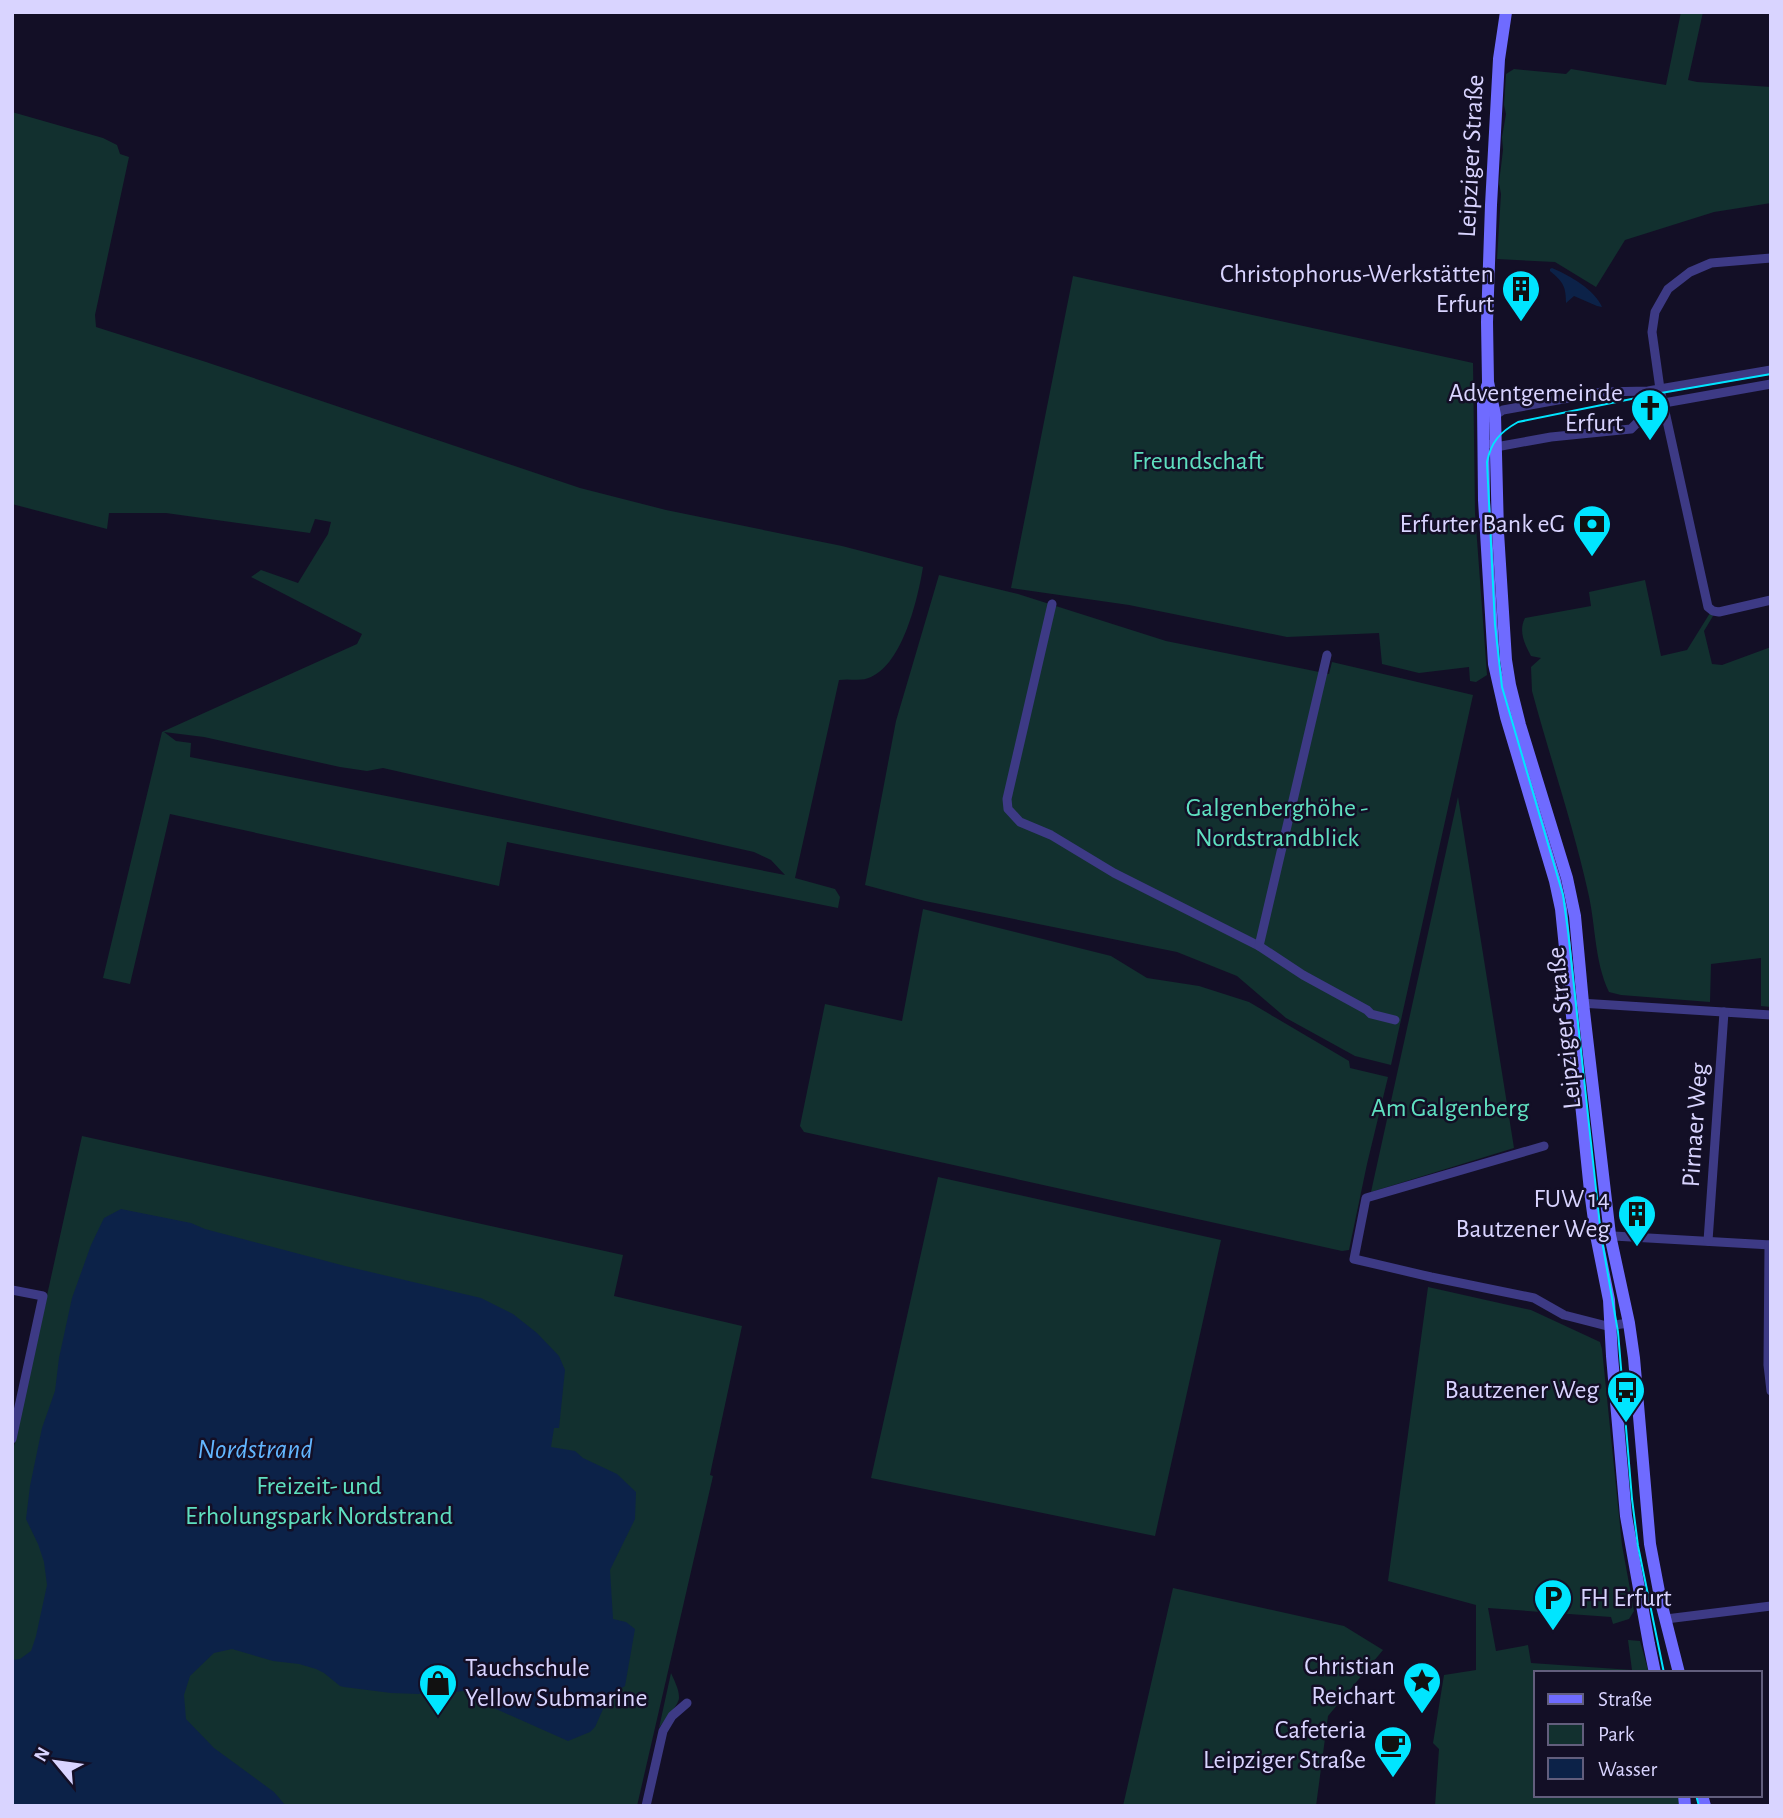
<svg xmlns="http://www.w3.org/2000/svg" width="1783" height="1818" viewBox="0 0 1783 1818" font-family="'Alegreya Sans',sans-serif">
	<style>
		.green { fill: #12302f; fill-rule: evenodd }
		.water { fill: #0c2248 }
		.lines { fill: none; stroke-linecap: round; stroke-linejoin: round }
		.street { stroke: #3d3a85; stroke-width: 9 }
		.secondary { stroke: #6f6bff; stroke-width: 12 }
		.tram { stroke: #00e5ff; stroke-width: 2 }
		.labels { text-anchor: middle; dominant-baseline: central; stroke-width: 5; stroke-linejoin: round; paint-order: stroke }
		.street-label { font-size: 26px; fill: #d9d4ff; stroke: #130f26 }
		.poi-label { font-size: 26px; fill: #d9d4ff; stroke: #130f26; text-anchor: end }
		.park-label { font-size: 26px; fill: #5fe0c0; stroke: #130f26 }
		.water-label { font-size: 28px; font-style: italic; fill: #62b6ff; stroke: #130f26 }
	</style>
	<rect width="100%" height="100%" fill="#130f26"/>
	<g class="green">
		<path d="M 1681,12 L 1703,12 L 1688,80 L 1697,82 L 1771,87 L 1771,203 L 1714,212 L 1625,240 L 1596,287 L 1555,262 L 1497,259 L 1501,194 L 1499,183 L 1503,150 L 1502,137 L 1506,114 L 1504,105 L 1506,74 L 1514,69 L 1566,74 L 1571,69 L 1666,85 Z"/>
		<path d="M 12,112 L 103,138 L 117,145 L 120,154 L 129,157 L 95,315 L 96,327 L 206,362 L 580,488 L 666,510 L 842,546 L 923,567 C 918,598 903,663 871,677 C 861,682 850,678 839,680 L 795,878 L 835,889 L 840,897 L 838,908 L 507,842 L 499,886 L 170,814 L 130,984 L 103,978 L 162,732 L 357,644 L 362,634 L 251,577 L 261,570 L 298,583 L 328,534 L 331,522 L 315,519 L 310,533 L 166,513 L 109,513 L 107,529 L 12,504 ZM 164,732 L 204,737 L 340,767 L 367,771 L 383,768 L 754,852 L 771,860 L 785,875 L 190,757 L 191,743 L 176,741 Z"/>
		<path d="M 1073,276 L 1473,363 L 1475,513 L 1487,675 L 1476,682 L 1470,681 L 1469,667 L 1419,673 L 1382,664 L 1379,633 L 1287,637 L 1129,605 L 1011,588 Z"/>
		<path d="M 939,575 L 1018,594 L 1166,641 L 1329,674 L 1332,662 L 1473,695 L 1391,1065 L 1355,1056 L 1286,1018 L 1237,976 L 1177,952 L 925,901 L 865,885 L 896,721 Z"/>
		<path d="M 1645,580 L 1661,656 L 1687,650 L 1710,613 L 1713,616 L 1704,631 L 1712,664 L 1722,665 L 1771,647 L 1771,1007 L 1761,1006 L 1761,958 L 1711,964 L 1710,1002 L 1621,995 L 1609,992 C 1594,960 1596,926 1588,892 C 1573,824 1550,758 1532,691 L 1531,667 L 1541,658 L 1531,656 C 1525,644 1518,632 1525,618 L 1591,606 L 1589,592 Z"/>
		<path d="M 1458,797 L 1514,1148 L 1371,1192 Z"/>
		<path d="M 923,909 L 1111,956 L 1147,978 L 1199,986 L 1249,1002 L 1349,1061 L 1350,1068 L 1388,1077 L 1367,1164 L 1349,1250 L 1342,1251 L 804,1132 L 800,1126 L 825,1004 L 902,1021 Z"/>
		<path d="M 82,1136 L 623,1255 L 614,1296 L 742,1326 L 712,1465 L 710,1475 L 713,1476 L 637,1806 L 12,1806 L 12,1455 Z"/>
		<path d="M 938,1177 L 1221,1240 L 1155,1536 L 871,1478 Z"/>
		<path d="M 1428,1287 L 1531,1310 L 1600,1342 L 1602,1349 L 1622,1545 L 1634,1611 L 1629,1619 L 1613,1624 L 1611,1617 L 1488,1608 L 1496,1651 L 1528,1645 L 1531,1663 L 1632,1670 L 1628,1640 L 1640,1641 L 1649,1673 L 1536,1673 L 1536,1795 L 1678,1795 L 1680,1806 L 1435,1806 L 1439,1749 L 1433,1743 L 1444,1675 L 1476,1670 L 1476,1605 L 1388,1581 Z"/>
		<path d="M 1173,1588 L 1344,1626 L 1383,1650 L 1328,1716 L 1316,1806 L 1123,1806 Z"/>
		<path d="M 671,1673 C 674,1680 679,1689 679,1697 C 680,1704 664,1720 659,1728 Z"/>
	</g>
	<g class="water">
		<path d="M 1552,268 C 1569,275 1595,290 1602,307 L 1597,306 L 1574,296 L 1566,303 C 1566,286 1563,282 1550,271 L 1550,269 Z"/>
		<path d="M 121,1209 L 191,1223 L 205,1229 L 345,1266 L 481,1298 L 513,1314 L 537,1333 L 559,1356 L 565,1370 L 559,1428 L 554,1428 L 551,1447 L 575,1451 L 583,1458 L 617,1474 L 636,1492 L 635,1519 L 610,1570 L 613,1619 L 626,1622 L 635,1629 L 625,1686 L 612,1694 L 604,1707 L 595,1727 L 590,1732 L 568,1741 L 476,1700 L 477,1697 L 472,1690 L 455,1692 L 450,1689 L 427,1690 L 419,1694 L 391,1693 L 344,1687 L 340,1686 L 324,1673 L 316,1669 L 299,1664 L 273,1661 L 232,1649 L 214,1653 L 190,1676 L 184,1695 L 186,1719 L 214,1748 L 274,1792 L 286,1806 L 12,1806 L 12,1660 L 20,1659 L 31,1651 L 36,1636 L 47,1585 L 44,1562 L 38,1544 L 26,1519 L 30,1486 L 42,1428 L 55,1391 L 59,1358 L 72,1298 L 91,1245 L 104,1218 Z"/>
	</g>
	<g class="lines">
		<g class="street">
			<path d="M 1771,258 L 1711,263 L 1690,272 L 1668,289 L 1655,312 L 1652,332 L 1660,389 L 1708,607 L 1713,611 L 1719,612 L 1771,600"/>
			<path d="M 1491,418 L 1503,410 L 1602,392 L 1648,391 L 1771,370"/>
			<path d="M 1491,444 L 1496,447 L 1551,437 L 1631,429 L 1653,407 L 1664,403 L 1771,384"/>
			<path d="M 1052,604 L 1007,799 L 1008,809 L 1020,822 L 1051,835 L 1114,873 L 1259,946 L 1303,975 L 1367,1010 L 1371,1014 L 1395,1020"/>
			<path d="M 1259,946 L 1327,655"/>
			<path d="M 1580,1003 L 1771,1015"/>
			<path d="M 1544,1146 L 1366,1198 L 1354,1259 L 1431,1277 L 1534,1298 L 1564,1315 L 1607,1326 L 1629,1323"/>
			<path d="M 1596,1235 L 1771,1245"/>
			<path d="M 1708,1241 L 1724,1012"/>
			<path d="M 1769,1245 L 1768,1365 L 1771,1391"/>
			<path d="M 12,1290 L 43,1296 L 12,1439"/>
			<path d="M 1666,1619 L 1771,1606"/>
			<path d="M 646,1806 L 663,1731 L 672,1716 L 687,1703"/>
		</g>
		<g class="secondary">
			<path d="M 1506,12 L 1499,59 L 1491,205 L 1487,322 L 1488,382 L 1495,415 L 1498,532 L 1506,660 L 1510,685 L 1520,725 L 1567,878 L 1575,916 L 1583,1003 L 1610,1235 L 1629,1323 L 1634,1358 L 1650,1544 L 1661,1602 L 1679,1673"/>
			<path d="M 1487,386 L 1483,403 L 1484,500 L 1494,664 L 1506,717 L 1555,881 L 1561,909 L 1590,1191 L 1596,1235 L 1609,1300 L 1612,1356 L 1626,1516 L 1649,1644 L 1655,1673"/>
			<path d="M 1684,1795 L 1685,1806"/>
			<path d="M 1702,1795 L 1705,1806"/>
		</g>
		<g class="tram">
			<path d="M 1664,1673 L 1638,1546 L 1632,1499 L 1618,1332 L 1601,1235 L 1568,931 L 1563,895 L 1502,687 L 1495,625 L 1487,462 C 1491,442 1500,432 1518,422 L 1661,393 L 1771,374"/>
			<path d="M 1696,1795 L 1699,1806"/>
		</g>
	</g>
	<defs>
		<symbol id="building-pin" viewBox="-11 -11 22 30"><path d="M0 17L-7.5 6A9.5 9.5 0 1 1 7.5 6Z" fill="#00e5ff" stroke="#130f26"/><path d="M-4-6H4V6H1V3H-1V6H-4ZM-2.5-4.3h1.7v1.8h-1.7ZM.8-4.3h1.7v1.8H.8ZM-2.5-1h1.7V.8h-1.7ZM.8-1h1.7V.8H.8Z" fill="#111"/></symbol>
		<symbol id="church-pin" viewBox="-11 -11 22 30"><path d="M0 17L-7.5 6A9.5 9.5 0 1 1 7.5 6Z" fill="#00e5ff" stroke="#130f26"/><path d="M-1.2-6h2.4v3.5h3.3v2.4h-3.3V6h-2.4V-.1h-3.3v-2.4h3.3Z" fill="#111"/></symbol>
		<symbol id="bank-pin" viewBox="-11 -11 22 30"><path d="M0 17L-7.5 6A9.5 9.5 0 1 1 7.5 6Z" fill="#00e5ff" stroke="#130f26"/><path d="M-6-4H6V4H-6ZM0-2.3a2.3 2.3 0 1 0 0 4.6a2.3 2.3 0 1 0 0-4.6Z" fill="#111"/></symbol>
		<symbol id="bus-pin" viewBox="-11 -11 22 30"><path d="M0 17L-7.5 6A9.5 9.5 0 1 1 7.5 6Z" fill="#00e5ff" stroke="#130f26"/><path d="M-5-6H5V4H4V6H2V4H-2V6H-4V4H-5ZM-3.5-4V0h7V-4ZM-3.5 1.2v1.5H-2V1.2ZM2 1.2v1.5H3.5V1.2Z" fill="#111"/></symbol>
		<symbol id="parking-pin" viewBox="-11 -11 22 30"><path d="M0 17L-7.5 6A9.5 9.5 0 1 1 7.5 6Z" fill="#00e5ff" stroke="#130f26"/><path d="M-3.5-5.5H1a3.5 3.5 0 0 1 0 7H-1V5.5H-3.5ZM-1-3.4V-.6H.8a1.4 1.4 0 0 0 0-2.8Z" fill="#111"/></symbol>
		<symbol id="sight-pin" viewBox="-11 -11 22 30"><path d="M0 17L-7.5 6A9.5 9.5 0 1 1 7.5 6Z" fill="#00e5ff" stroke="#130f26"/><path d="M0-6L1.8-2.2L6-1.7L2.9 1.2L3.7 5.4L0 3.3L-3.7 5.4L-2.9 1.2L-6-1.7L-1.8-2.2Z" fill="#111"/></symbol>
		<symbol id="shop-pin" viewBox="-11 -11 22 30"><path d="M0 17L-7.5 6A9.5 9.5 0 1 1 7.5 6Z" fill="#00e5ff" stroke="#130f26"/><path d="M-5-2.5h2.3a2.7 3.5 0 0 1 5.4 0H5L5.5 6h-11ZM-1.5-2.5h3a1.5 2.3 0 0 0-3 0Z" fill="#111"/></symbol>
		<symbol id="cafe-pin" viewBox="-11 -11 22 30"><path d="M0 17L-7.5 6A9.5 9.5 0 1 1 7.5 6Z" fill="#00e5ff" stroke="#130f26"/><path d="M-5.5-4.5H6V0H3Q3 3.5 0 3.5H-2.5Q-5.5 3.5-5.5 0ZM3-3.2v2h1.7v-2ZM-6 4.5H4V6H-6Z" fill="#111"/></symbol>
	</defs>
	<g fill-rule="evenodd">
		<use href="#building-pin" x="1499" y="267" width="44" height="60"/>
		<use href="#church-pin" x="1628" y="386" width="44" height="60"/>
		<use href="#bank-pin" x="1570" y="502" width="44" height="60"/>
		<use href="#building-pin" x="1615" y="1192" width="44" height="60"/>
		<use href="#bus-pin" x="1604" y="1368" width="44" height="60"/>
		<use href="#parking-pin" x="1531" y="1576" width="44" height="60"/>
		<use href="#sight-pin" x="1400" y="1659" width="44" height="60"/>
		<use href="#shop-pin" x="416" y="1661" width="44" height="60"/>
		<use href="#cafe-pin" x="1371" y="1723" width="44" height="60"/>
	</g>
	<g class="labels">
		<g class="street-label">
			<text transform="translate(1471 156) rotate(-87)">Leipziger Straße</text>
			<text transform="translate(1564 1028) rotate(-96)">Leipziger Straße</text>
			<text transform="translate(1695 1125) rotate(-86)">Pirnaer Weg</text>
		</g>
		<g class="poi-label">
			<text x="1494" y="274">Christophorus-Werkstätten<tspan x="1494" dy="30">Erfurt</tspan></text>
			<text x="1623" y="393">Adventgemeinde<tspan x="1623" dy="30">Erfurt</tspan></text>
			<text x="1565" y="524">Erfurter Bank eG</text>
			<text x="1610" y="1199">FUW 14<tspan x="1610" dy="30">Bautzener Weg</tspan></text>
			<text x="1599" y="1390">Bautzener Weg</text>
			<text x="1580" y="1598" text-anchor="start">FH Erfurt</text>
			<text x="1395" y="1666">Christian<tspan x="1395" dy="30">Reichart</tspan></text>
			<text x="465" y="1668" text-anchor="start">Tauchschule<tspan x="465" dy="30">Yellow Submarine</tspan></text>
			<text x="1366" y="1730">Cafeteria<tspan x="1366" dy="30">Leipziger Straße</tspan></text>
		</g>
		<g class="park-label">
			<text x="1198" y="461">Freundschaft</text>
			<text x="1277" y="808">Galgenberghöhe -<tspan x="1277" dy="30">Nordstrandblick</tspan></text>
			<text x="1450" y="1108">Am Galgenberg</text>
			<text x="319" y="1486">Freizeit- und<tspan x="319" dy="30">Erholungspark Nordstrand</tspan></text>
		</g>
		<g class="water-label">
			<text x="255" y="1450">Nordstrand</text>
		</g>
	</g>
	<rect width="1783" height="1818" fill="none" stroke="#d9d4ff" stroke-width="28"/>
	<rect x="1534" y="1671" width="228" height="126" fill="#130f26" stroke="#625e7d" stroke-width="2"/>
	<rect x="1548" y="1694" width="35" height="10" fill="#6f6bff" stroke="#625e7d" stroke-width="2"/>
	<text x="1598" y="1706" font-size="21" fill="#d9d4ff">Straße</text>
	<rect x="1548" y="1724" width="35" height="21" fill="#12302f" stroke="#625e7d" stroke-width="2"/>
	<text x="1598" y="1741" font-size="21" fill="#d9d4ff">Park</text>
	<rect x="1548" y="1758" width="35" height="21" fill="#0c2248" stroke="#625e7d" stroke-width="2"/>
	<text x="1598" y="1776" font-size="21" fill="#d9d4ff">Wasser</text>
	<g transform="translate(56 1762) rotate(299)" stroke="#130f26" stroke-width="5" paint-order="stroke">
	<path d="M0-5L12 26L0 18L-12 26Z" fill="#d9d4ff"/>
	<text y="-10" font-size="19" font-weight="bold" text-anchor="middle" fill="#d9d4ff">N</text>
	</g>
</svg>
